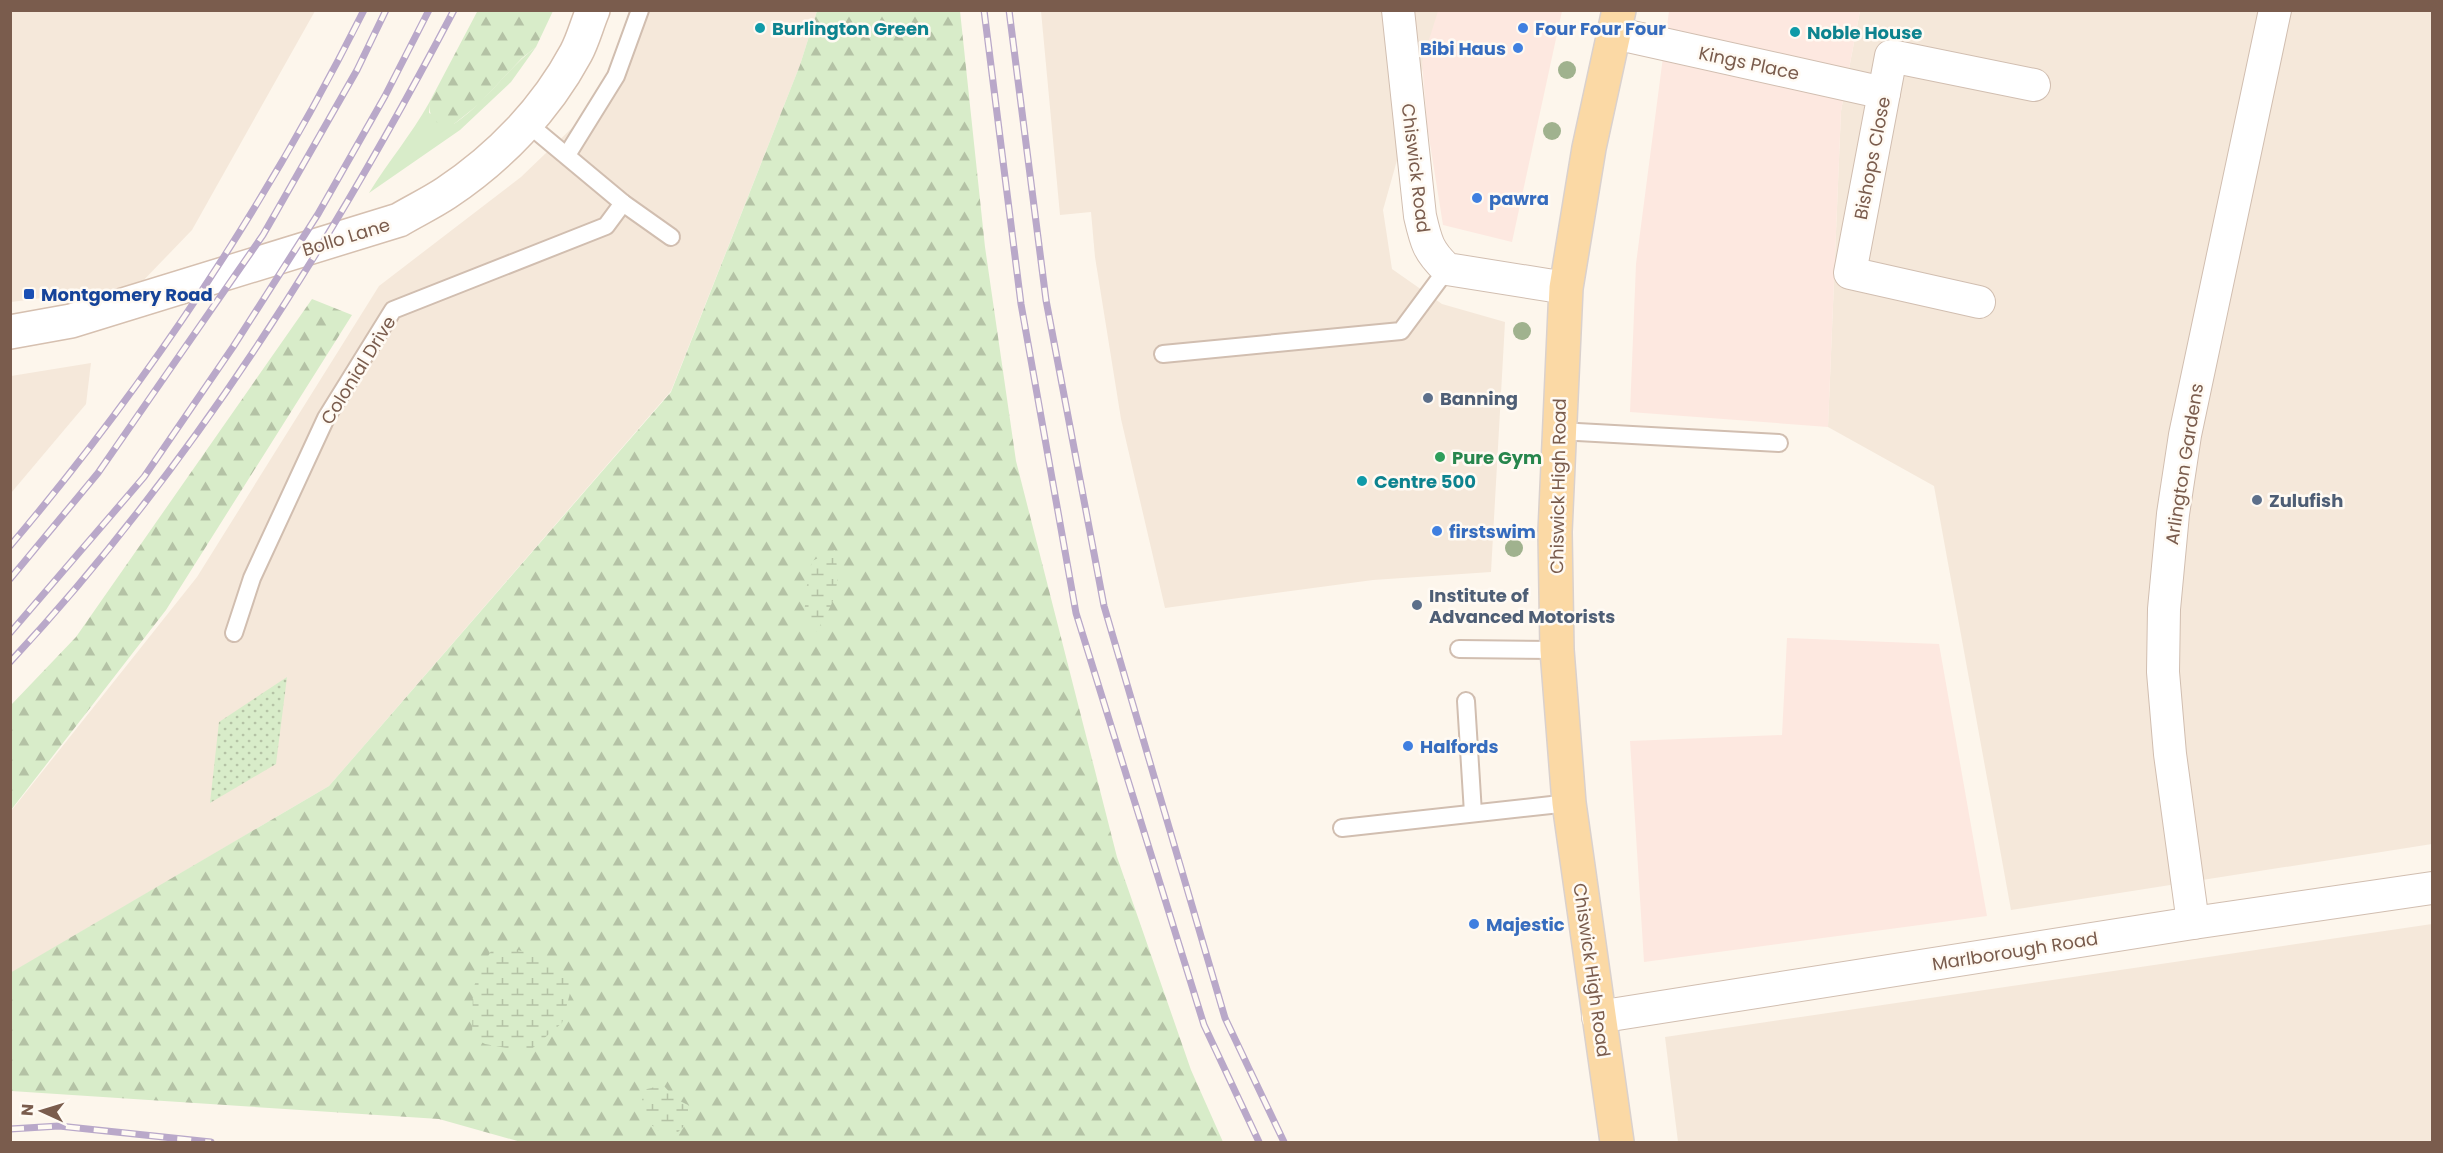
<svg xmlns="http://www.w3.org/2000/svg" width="2443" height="1153" viewBox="0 0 2443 1153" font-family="Poppins,sans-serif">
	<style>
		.residential { fill: #f5e8da }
		.commercial { fill: #fde8e0 }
		.green { fill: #d8ecc9 }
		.forest { fill: url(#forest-firs) }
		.wetland { fill: url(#wetland-marsh) }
		.park { fill: url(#park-dots) }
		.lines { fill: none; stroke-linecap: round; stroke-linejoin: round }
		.lane-casing { stroke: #d1beb0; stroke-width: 20 }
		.street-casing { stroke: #d1beb0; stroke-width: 34 }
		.secondary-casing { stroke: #d6c0b0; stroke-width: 36 }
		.primary-casing { stroke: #dad1cd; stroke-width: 36 }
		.lane { stroke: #fff; stroke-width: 16 }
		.street { stroke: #fff; stroke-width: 32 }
		.secondary { stroke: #fff; stroke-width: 33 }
		.primary { stroke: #fbd9a5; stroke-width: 33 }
		.rail-casing { stroke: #b9a8c9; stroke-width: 7 }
		.rail { stroke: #fffaf3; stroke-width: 4.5; stroke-dasharray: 14; stroke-linecap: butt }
		.tree { fill: #a0b28e }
		.culture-dot { fill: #0f9aa8; stroke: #fffaf3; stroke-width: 2 }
		.shop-dot { fill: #3f7fe0; stroke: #fffaf3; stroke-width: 2 }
		.transit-dot { fill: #1a4fb4; stroke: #fffaf3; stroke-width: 2 }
		.service-dot { fill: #5c6f8a; stroke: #fffaf3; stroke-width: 2 }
		.leisure-dot { fill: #2e9e5b; stroke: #fffaf3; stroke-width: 2 }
		.labels { text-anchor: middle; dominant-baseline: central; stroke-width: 5; stroke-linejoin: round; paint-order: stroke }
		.culture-label { font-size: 18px; font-weight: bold; fill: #0d838f; stroke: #fffaf3; text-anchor: start }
		.shop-label { font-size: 18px; font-weight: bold; fill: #366cbe; stroke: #fffaf3; text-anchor: start }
		.street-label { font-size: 18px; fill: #7a5c4d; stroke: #fffaf3 }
		.transit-label { font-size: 18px; font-weight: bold; fill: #164399; stroke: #fffaf3; text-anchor: start }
		.service-label { font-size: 18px; font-weight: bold; fill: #4e5e75; stroke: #fffaf3; text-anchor: start }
		.leisure-label { font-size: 18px; font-weight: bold; fill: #27864d; stroke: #fffaf3; text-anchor: start }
	</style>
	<defs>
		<pattern id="forest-firs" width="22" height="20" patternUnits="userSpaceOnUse" patternTransform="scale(1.5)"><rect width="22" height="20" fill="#d8ecc9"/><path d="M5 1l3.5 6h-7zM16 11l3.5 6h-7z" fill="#b4c2a5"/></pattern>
		<pattern id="wetland-marsh" width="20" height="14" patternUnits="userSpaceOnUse" patternTransform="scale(1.5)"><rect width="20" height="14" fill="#d8ecc9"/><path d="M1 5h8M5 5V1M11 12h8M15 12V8" fill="none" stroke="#b4c2a5"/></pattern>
		<pattern id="park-dots" width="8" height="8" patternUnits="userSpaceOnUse" patternTransform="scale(1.5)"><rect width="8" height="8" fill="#d8ecc9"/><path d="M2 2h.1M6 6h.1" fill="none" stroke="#b4c2a5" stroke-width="1.8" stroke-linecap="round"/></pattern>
	</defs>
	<rect width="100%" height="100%" fill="#fdf6ec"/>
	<g class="residential">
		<path d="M 10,11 L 315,11 L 192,230 L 138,286 L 11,302 Z"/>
		<path d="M 636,11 L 817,11 L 800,65 L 671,391 L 329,786 L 11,973 L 11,811 L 197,577 L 379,286 L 521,177 L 596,105 Z"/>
		<path d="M 1041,11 L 1439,11 L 1383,210 L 1392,269 L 1442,304 L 1505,322 L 1491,572 L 1373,580 L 1165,608 L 1121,419 L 1095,257 L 1091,212 L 1060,215 Z"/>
		<path d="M 1860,11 L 2432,11 L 2432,844 L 2011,910 L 1934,486 L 1828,427 L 1841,111 Z"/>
		<path d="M 91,363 L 86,404 L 11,493 L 11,376 Z"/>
		<path d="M 2432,924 L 2432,1142 L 1678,1142 L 1665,1037 Z"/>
	</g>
	<g class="commercial">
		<path d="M 1438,11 L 1562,11 L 1512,242 L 1443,225 L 1427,125 L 1422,62 Z"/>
		<path d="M 1669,11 L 1860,11 L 1841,111 L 1828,427 L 1630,412 L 1636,264 Z"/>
		<path d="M 1787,638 L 1939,644 L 1987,916 L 1644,962 L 1630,741 L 1782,735 Z"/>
	</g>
	<path class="green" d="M 536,47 L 511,82 L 460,130 L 369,193 C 388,162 411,135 429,103 L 429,113 L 454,124 C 485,103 506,70 536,47 Z"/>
	<g class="forest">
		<path d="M 478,10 L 553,11 L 536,47 L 522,58 L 479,104 L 454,124 C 437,128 429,119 429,103 Z"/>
		<path d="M 817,11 L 960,11 L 985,247 L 1016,461 L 1117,857 L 1191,1070 L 1223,1142 L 521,1142 L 439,1119 L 11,1091 L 10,973 L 329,786 L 671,392 L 800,65 Z"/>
		<path d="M 312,299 L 352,315 L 166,610 L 11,810 L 11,705 L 76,637 Z"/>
	</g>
	<g class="wetland">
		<path d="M 835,550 C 840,589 837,598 816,632 L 804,621 L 806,590 L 812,561 Z"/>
		<path d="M 495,944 L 545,957 L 573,982 L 562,1023 L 528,1052 L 485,1044 L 472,1037 L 473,990 L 478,974 Z"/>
		<path d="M 663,1085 L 676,1099 L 688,1105 L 688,1122 L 678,1132 L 657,1130 L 641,1115 L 643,1090 Z"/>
	</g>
	<path class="park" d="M 287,677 L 276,764 L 210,803 L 219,722 Z"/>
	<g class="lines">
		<defs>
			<g id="lane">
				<path d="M 527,123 L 623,203 L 671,237"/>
				<path d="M 567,155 L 616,76 L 640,10"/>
				<path d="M 1163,354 L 1401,331 L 1447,269"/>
				<path d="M 1559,431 L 1779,443"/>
				<path d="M 234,633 L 252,578 L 326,418 L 393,310 L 606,226 L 623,203"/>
				<path d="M 1459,649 L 1557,650"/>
				<path d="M 1466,701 L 1473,813"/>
				<path d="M 1342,828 L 1569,803"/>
			</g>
			<g id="street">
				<path d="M 1398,10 L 1420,216 C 1426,242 1428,251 1447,269 L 1566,288"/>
				<path d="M 1614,33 L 1884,93"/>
				<path d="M 1979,302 L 1850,273 L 1891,56 L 2034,85"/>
				<path d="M 2193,923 L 2170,754 L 2163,672 L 2164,609 L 2173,514 L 2185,435 L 2275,10"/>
				<path d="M 1598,1017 L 2193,923 L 2432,888"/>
			</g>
			<path id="secondary" d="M 10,332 L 71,321 L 399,220 C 414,211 431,203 446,193 C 499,158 546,109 576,53 C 583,40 587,24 593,10"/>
			<path id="primary" d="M 1617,1142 L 1569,803 L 1557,650 L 1555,532 L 1566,288 L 1589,148 L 1619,10"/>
		</defs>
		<use href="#lane" class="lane-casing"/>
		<use href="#street" class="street-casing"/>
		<use href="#secondary" class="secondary-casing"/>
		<use href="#primary" class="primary-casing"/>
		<use href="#lane" class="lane"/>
		<use href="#street" class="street"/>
		<use href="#secondary" class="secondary"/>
		<use href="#primary" class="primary"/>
		<defs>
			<g id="rail">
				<path d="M 984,10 L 1021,304 L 1076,613 L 1204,1025 L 1259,1142"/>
				<path d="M 1009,10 L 1046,300 L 1104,606 L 1225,1018 L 1284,1142"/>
				<path d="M 10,546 C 149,382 268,202 364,10"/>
				<path d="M 10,579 L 98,473 L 263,235 L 357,70 L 386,10"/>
				<path d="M 10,633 L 144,477 L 233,347 L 318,214 L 385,96 L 429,10"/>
				<path d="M 10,662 C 191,468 331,244 454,10"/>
				<path d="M 10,1129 L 59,1126 L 211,1142"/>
			</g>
		</defs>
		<use href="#rail" class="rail-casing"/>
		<use href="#rail" class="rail"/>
	</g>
	<g class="tree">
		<circle cx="1567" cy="70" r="9"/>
		<circle cx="1552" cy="131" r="9"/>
		<circle cx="1522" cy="331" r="9"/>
		<circle cx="1514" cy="548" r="9"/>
	</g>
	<g class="culture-dot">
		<circle cx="760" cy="28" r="6"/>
		<circle cx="1795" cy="32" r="6"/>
		<circle cx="1362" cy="481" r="6"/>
	</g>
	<g class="shop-dot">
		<circle cx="1523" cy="28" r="6"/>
		<circle cx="1518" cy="48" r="6"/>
		<circle cx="1477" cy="198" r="6"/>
		<circle cx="1437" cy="531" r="6"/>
		<circle cx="1408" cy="746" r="6"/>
		<circle cx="1474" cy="924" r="6"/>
	</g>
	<rect class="transit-dot" x="23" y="288" width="12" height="12" rx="3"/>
	<g class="service-dot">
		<circle cx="1428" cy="398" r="6"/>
		<circle cx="2257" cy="500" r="6"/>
		<circle cx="1417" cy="605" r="6"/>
	</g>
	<circle class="leisure-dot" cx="1440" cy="457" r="6"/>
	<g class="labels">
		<g class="culture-label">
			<text x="772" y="28">Burlington Green</text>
			<text x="1807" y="32">Noble House</text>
			<text x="1374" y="481">Centre 500</text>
		</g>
		<g class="shop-label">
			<text x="1535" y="28">Four Four Four</text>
			<text x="1506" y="48" text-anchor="end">Bibi Haus</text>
			<text x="1489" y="198">pawra</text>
			<text x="1449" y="531">firstswim</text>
			<text x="1420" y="746">Halfords</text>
			<text x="1486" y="924">Majestic</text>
		</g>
		<g class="street-label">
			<text transform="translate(1749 63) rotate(12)">Kings Place</text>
			<text transform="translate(1872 158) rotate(-79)">Bishops Close</text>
			<text transform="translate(1416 168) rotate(83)">Chiswick Road</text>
			<text transform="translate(346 237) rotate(-17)">Bollo Lane</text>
			<text transform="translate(358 370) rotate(-58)">Colonial Drive</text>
			<text transform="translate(2184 464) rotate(-81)">Arlington Gardens</text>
			<text transform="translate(1558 486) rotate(-89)">Chiswick High Road</text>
			<text transform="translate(2015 951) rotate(-9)">Marlborough Road</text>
			<text transform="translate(1592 970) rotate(82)">Chiswick High Road</text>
		</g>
		<g class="transit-label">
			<text x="41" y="294">Montgomery Road</text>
		</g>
		<g class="service-label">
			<text x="1440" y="398">Banning</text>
			<text x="2269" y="500">Zulufish</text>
			<text x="1429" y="595">Institute of<tspan x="1429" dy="21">Advanced Motorists</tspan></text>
		</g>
		<g class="leisure-label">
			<text x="1452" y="457">Pure Gym</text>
		</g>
	</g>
	<rect width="2443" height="1153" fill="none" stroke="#7a5c4d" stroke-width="24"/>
	<g transform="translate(42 1111) rotate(274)" stroke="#fffaf3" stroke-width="4.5" paint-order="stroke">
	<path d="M0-4.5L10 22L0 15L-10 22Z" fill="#7a5c4d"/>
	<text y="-9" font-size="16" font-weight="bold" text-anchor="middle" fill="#7a5c4d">N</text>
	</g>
</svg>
